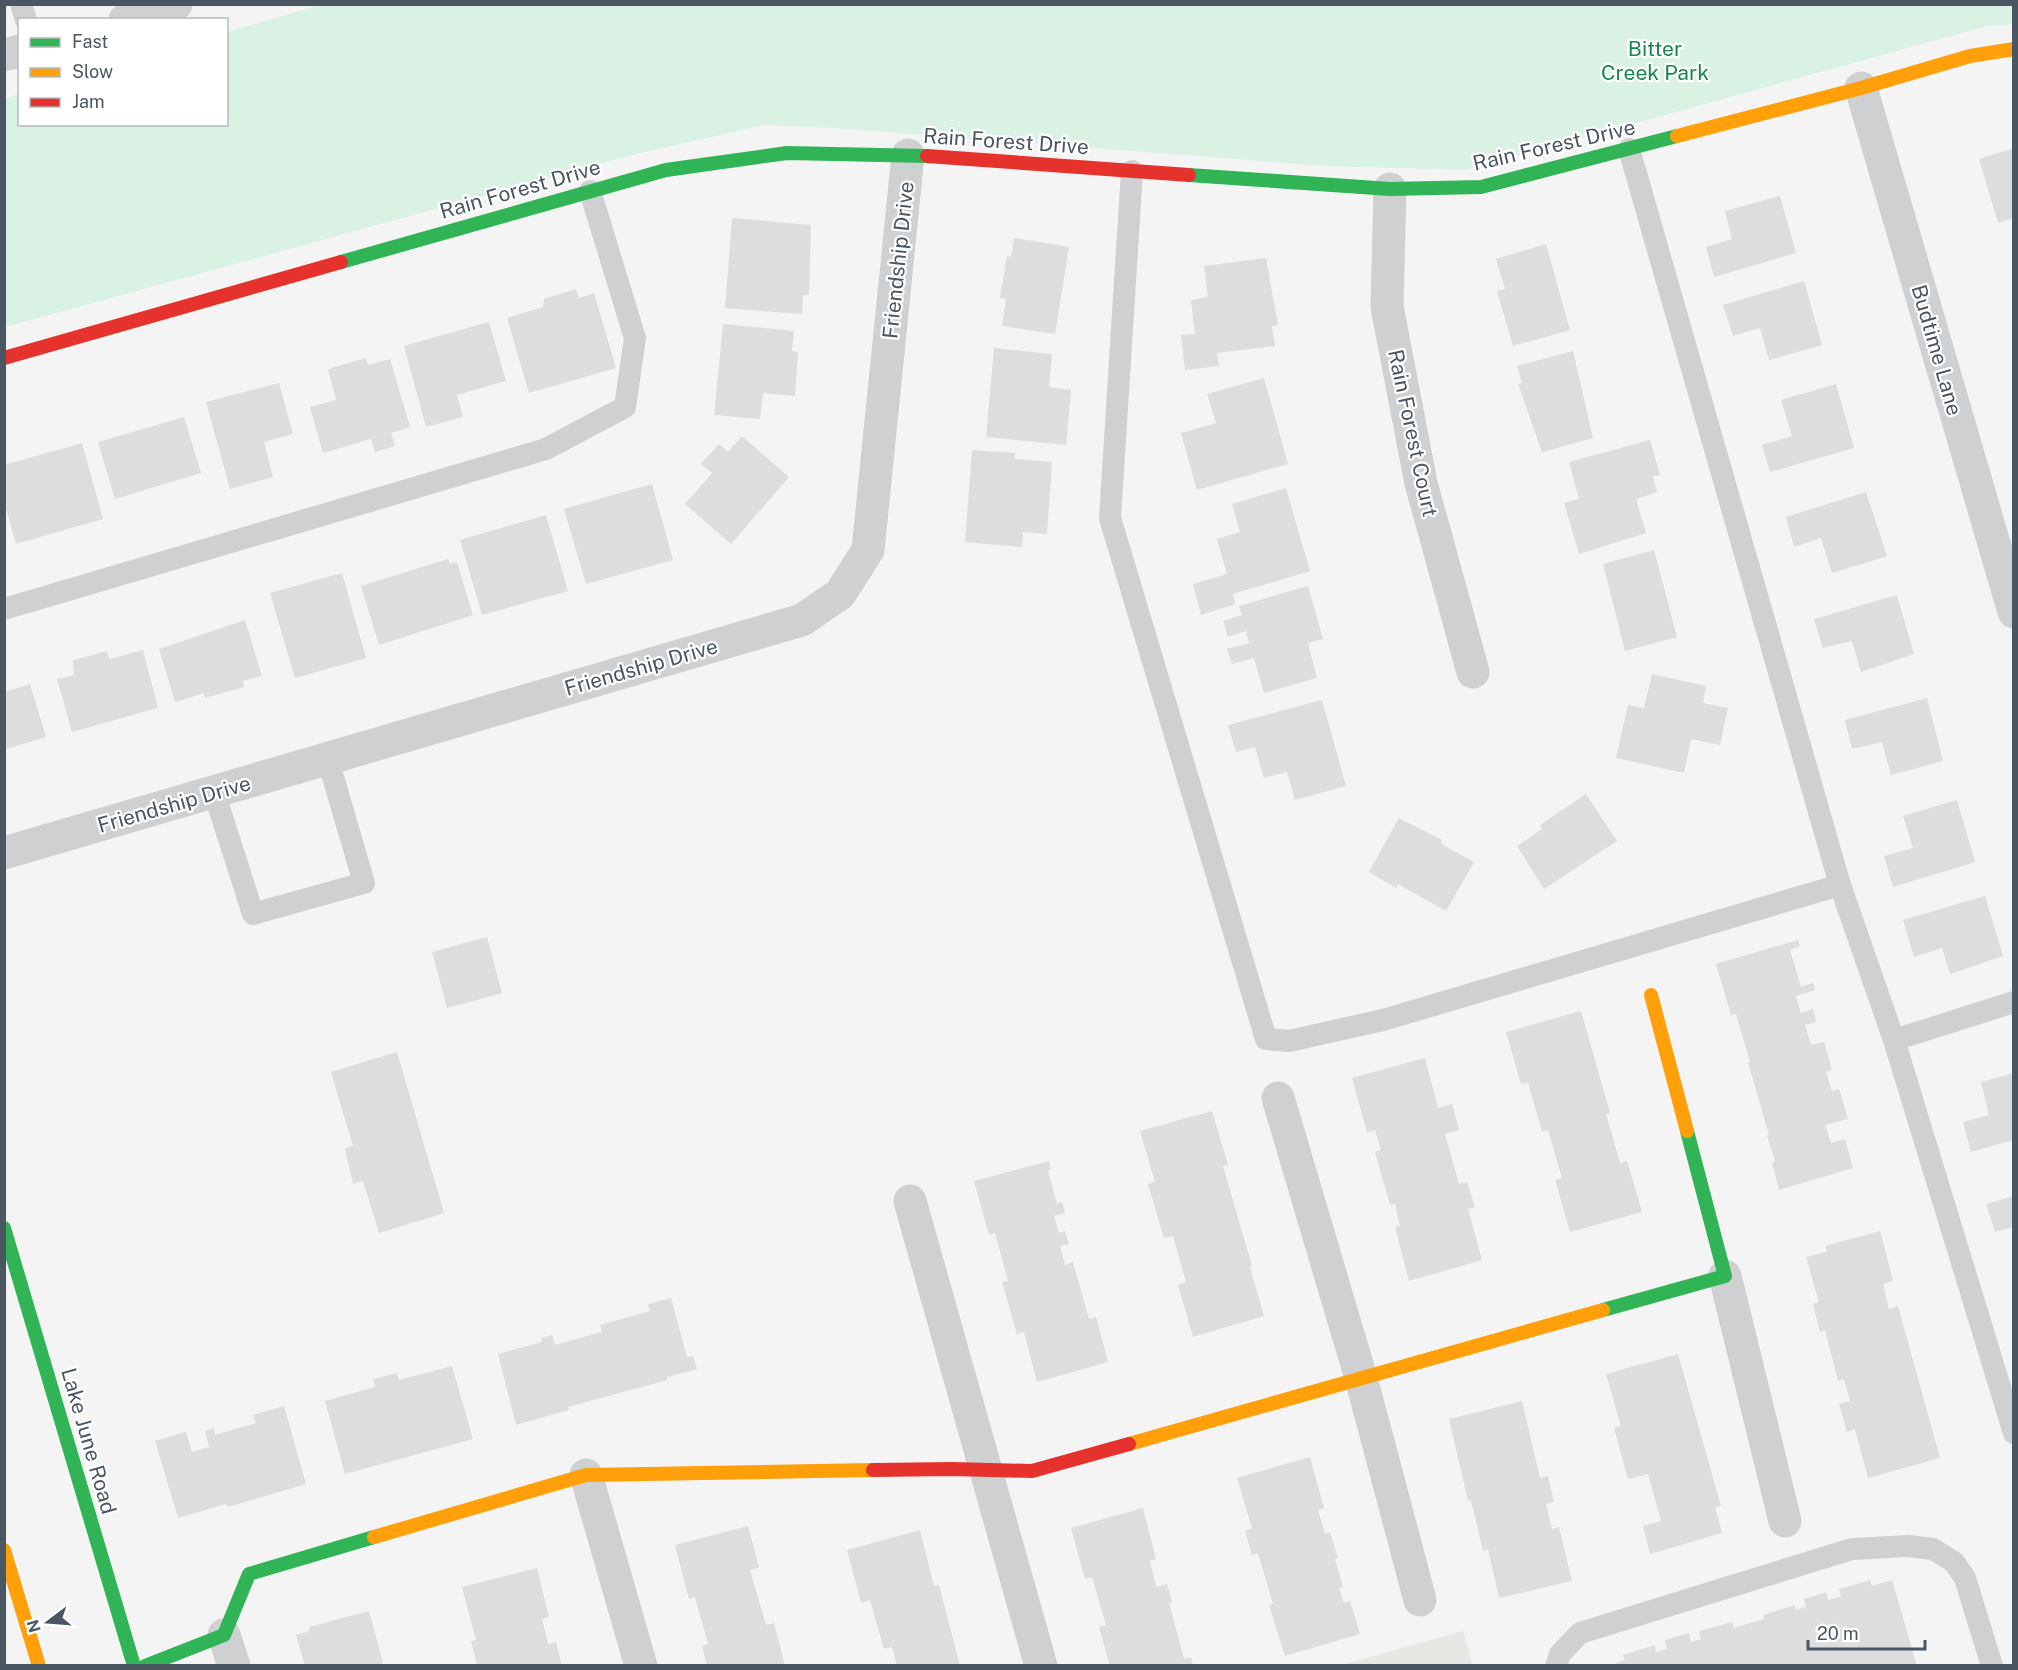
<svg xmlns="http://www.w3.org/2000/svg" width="2018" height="1670" viewBox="0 0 2018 1670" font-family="'Public Sans',sans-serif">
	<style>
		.commercial { fill: #e8e7e3 }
		.green { fill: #d9f2e3 }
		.building { fill: #ddddde }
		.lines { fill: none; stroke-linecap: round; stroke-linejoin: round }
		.lane { stroke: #ced0d2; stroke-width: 22 }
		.street { stroke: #ced0d2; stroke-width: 33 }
		.fast { stroke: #30b455; stroke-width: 14 }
		.slow { stroke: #ff9f0a; stroke-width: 14 }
		.jam { stroke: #e5322d; stroke-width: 14 }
		.labels { text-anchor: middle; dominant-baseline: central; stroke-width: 4.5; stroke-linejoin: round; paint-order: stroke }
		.park-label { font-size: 21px; fill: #17864f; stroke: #fff }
		.street-label { font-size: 21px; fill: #4a5661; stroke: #fff }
	</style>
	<rect width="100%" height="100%" fill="#f4f4f4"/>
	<path class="commercial" d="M 1463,1631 L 1473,1665 L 1341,1665 Z"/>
	<path class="green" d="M 320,5 L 2013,4 L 2014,24 L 1987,26 L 1466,170 L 1326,166 L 834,128 L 764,125 L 636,154 L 5,327 L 5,99 L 19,94 L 20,124 L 226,124 L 227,32 Z"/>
	<g class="building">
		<path d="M 2014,148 L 2014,218 L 1998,223 L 1979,159 Z"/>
		<path d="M 1780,196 L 1796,253 L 1714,277 L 1706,247 L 1732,239 L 1725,211 Z"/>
		<path d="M 732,218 L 811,225 L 809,295 L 803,295 L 802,314 L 725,308 Z"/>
		<path d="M 1014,238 L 1069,247 L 1055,334 L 1002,326 L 1006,299 L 1000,298 L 1007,256 L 1011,257 Z"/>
		<path d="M 1546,244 L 1570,330 L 1513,346 L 1497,291 L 1505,289 L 1496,259 Z"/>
		<path d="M 1266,258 L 1278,325 L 1272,326 L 1275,346 L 1217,353 L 1219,366 L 1185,370 L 1181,335 L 1195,334 L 1191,300 L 1208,297 L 1204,266 Z"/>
		<path d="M 1804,281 L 1822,345 L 1769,360 L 1760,328 L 1733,336 L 1723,305 Z"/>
		<path d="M 576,289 L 579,298 L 594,293 L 616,368 L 529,393 L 507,318 L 543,307 L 544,299 Z"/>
		<path d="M 489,322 L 506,381 L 457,395 L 463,417 L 426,427 L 404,346 Z"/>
		<path d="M 723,324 L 794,331 L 792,351 L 798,352 L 795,396 L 763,393 L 760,419 L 714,415 Z"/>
		<path d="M 994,348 L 1052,354 L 1049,387 L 1071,390 L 1066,445 L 986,437 Z"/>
		<path d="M 1573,351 L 1593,438 L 1542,452 L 1518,384 L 1522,383 L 1517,366 Z"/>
		<path d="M 366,358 L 368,365 L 390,359 L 410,427 L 391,433 L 395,446 L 375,452 L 371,439 L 323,453 L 310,407 L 336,400 L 328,369 Z"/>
		<path d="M 1264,378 L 1288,464 L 1197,490 L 1181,433 L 1216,423 L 1207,394 Z"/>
		<path d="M 279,383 L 293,434 L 264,442 L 273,477 L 230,489 L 206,402 Z"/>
		<path d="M 1836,384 L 1854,448 L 1770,472 L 1762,445 L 1792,436 L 1781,400 Z"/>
		<path d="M 184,417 L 201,473 L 115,499 L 98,442 Z"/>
		<path d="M 742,436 L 789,477 L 731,544 L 685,504 L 712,473 L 701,464 L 719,444 L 728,452 Z"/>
		<path d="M 1650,440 L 1660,475 L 1653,476 L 1657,492 L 1636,499 L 1646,533 L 1579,554 L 1564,503 L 1579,499 L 1569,462 Z"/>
		<path d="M 82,443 L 103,519 L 16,544 L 4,501 L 4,465 Z"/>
		<path d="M 972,450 L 1015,453 L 1015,459 L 1052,462 L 1047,534 L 1023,532 L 1022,547 L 965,542 Z"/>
		<path d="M 652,484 L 673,560 L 586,584 L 564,509 Z"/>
		<path d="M 1286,488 L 1310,571 L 1233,594 L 1235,604 L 1201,615 L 1193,584 L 1227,574 L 1217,539 L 1240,532 L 1232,504 Z"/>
		<path d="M 1866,492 L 1887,556 L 1832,573 L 1821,538 L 1794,547 L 1786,517 Z"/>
		<path d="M 546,515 L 568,591 L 482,615 L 460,540 Z"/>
		<path d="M 1654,550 L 1677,637 L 1625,651 L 1603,564 Z"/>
		<path d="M 448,559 L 450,564 L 457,562 L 473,615 L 379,645 L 361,586 Z"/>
		<path d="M 342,573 L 366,658 L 295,678 L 270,593 Z"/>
		<path d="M 1308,586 L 1323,639 L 1308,643 L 1317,678 L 1264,693 L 1254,658 L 1232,664 L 1227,649 L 1249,643 L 1246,631 L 1228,637 L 1223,621 L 1242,615 L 1239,606 Z"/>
		<path d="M 1897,595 L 1914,654 L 1861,672 L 1852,641 L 1823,648 L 1814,619 Z"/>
		<path d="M 245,620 L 262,676 L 243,681 L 244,687 L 205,698 L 204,693 L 175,702 L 159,649 Z"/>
		<path d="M 143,650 L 158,708 L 72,732 L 57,679 L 74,675 L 73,660 L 107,651 L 109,659 Z"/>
		<path d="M 1652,674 L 1706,686 L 1703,703 L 1728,708 L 1720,745 L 1691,739 L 1684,773 L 1616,758 L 1628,705 L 1644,708 Z"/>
		<path d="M 30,684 L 46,737 L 4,750 L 4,692 Z"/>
		<path d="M 1927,698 L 1943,761 L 1891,775 L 1882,742 L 1852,749 L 1845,720 Z"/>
		<path d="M 1322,700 L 1346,786 L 1295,800 L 1287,772 L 1264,778 L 1255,747 L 1236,752 L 1228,725 Z"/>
		<path d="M 1586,794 L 1617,841 L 1544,889 L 1517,846 L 1542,829 L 1540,825 Z"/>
		<path d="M 1957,800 L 1975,862 L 1893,887 L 1884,856 L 1913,848 L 1903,816 Z"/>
		<path d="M 1399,818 L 1442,840 L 1441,844 L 1474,862 L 1446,911 L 1398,884 L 1396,888 L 1369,872 Z"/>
		<path d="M 1985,896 L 2003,956 L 1950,974 L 1942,948 L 1914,957 L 1903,920 Z"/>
		<path d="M 487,937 L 502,993 L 447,1008 L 432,952 Z"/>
		<path d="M 1798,940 L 1800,946 L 1790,950 L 1801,987 L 1813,983 L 1815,990 L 1796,996 L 1801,1013 L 1813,1009 L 1816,1022 L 1805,1025 L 1811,1045 L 1824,1042 L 1832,1070 L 1826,1072 L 1832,1091 L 1839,1089 L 1848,1119 L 1825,1125 L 1831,1143 L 1845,1139 L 1853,1168 L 1779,1190 L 1772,1162 L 1775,1161 L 1767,1136 L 1769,1135 L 1748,1062 L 1750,1062 L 1736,1014 L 1731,1015 L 1716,964 Z"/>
		<path d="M 1581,1011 L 1610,1113 L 1606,1114 L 1620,1163 L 1627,1161 L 1642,1212 L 1570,1232 L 1555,1180 L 1562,1178 L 1548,1130 L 1542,1132 L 1528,1082 L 1521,1084 L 1506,1032 Z"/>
		<path d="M 397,1052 L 444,1213 L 379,1233 L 363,1181 L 353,1184 L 345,1148 L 353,1146 L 331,1072 Z"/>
		<path d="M 1425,1058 L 1438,1108 L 1452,1104 L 1459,1130 L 1445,1134 L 1459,1184 L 1467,1182 L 1475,1207 L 1468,1209 L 1482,1260 L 1409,1281 L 1395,1227 L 1400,1226 L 1395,1204 L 1390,1205 L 1375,1152 L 1381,1150 L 1375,1130 L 1367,1132 L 1352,1078 Z"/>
		<path d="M 2014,1073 L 2014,1140 L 1971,1152 L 1963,1122 L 1989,1115 L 1981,1082 Z"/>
		<path d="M 1212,1111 L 1228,1165 L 1223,1166 L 1252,1266 L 1250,1267 L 1264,1316 L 1193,1337 L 1178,1285 L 1186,1282 L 1173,1236 L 1164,1238 L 1148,1184 L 1155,1182 L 1140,1131 Z"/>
		<path d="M 1049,1161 L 1051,1169 L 1048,1170 L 1057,1204 L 1062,1202 L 1065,1213 L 1054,1216 L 1059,1233 L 1065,1231 L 1069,1244 L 1060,1246 L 1065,1265 L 1073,1262 L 1089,1319 L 1096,1317 L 1108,1362 L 1037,1382 L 1024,1332 L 1017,1334 L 1002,1282 L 1008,1281 L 995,1233 L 989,1235 L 974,1181 Z"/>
		<path d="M 2014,1196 L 2014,1227 L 1995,1232 L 1986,1204 Z"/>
		<path d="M 1880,1231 L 1893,1281 L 1883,1284 L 1889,1309 L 1898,1306 L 1940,1458 L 1868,1478 L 1855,1429 L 1847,1432 L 1839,1404 L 1850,1401 L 1844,1379 L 1838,1381 L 1825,1330 L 1820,1332 L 1813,1304 L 1819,1302 L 1806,1257 L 1827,1252 L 1825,1246 Z"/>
		<path d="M 671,1298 L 687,1357 L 693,1356 L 697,1369 L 667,1377 L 667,1380 L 568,1407 L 569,1410 L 516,1425 L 498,1354 L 542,1342 L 541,1338 L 552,1335 L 555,1345 L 602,1332 L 600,1325 L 650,1311 L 648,1304 Z"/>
		<path d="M 1678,1354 L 1721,1506 L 1715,1507 L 1722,1533 L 1650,1554 L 1643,1526 L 1661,1521 L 1648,1474 L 1628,1479 L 1614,1428 L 1621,1426 L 1606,1374 Z"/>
		<path d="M 452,1366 L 473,1439 L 345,1474 L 325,1401 L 375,1387 L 373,1379 L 397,1373 L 399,1380 Z"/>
		<path d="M 1522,1401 L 1540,1478 L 1548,1476 L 1554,1502 L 1546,1504 L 1552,1529 L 1559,1527 L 1572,1581 L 1499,1598 L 1488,1549 L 1483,1551 L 1471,1500 L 1468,1501 L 1449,1419 Z"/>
		<path d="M 284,1406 L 306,1484 L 228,1507 L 226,1504 L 178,1518 L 155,1441 L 186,1432 L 192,1452 L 209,1447 L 205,1431 L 214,1428 L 215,1435 L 256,1423 L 253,1415 Z"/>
		<path d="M 1310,1457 L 1324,1508 L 1318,1510 L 1325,1534 L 1330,1532 L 1338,1558 L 1335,1559 L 1343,1587 L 1339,1588 L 1344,1603 L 1350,1601 L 1360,1634 L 1285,1656 L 1269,1605 L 1273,1604 L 1258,1553 L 1252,1555 L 1245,1531 L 1252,1528 L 1237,1478 Z"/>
		<path d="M 1143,1508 L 1156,1559 L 1150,1561 L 1156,1587 L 1167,1584 L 1172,1602 L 1169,1603 L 1184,1659 L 1191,1657 L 1193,1666 L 1110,1666 L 1099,1627 L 1106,1625 L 1092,1577 L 1085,1579 L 1071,1528 Z"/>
		<path d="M 748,1526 L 759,1567 L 750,1570 L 766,1625 L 774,1623 L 785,1666 L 707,1666 L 702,1646 L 708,1644 L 695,1597 L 689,1599 L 675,1545 Z"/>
		<path d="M 920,1530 L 934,1586 L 939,1585 L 960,1666 L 897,1666 L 892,1647 L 884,1649 L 870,1600 L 861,1603 L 847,1550 Z"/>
		<path d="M 537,1568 L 549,1617 L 542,1619 L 548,1644 L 556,1642 L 562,1666 L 477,1666 L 471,1641 L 476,1640 L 462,1587 Z"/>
		<path d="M 1870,1580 L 1872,1586 L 1892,1580 L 1917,1666 L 1609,1666 L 1625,1660 L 1623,1655 L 1655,1645 L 1656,1652 L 1667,1649 L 1665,1640 L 1689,1633 L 1691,1642 L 1701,1639 L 1699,1631 L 1732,1622 L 1734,1628 L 1764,1619 L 1763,1615 L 1795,1605 L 1796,1610 L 1806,1607 L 1804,1599 L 1826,1592 L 1828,1600 L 1841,1597 L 1839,1589 Z"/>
		<path d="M 369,1611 L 383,1663 L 375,1666 L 305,1666 L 296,1635 L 310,1631 L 309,1627 Z"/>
	</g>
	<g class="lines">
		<g class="lane">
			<path d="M 21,4 L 26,20"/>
			<path d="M 1132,171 L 1110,518 L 1266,1039 L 1289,1041 L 1383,1020 L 1840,885 L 1629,149"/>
			<path d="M 4,609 L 546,449 L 625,407 L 635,338 L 590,191"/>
			<path d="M 214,792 L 253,914 L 364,883 L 328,760"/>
			<path d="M 1840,885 L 1894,1040 L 2014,1002"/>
			<path d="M 1894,1040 L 2014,1433"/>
			<path d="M 1556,1666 L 1560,1654 L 1580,1633 L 1852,1549 L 1908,1546 L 1933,1549 L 1954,1562 L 1965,1578 L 1992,1666"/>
		</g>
		<g class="street">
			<path d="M 125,20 L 176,4"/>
			<path d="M 4,55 L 20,51"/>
			<path d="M 1861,88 L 2014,612"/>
			<path d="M 1390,189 L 1387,307 L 1421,483 L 1473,672"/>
			<path d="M 4,853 L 802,620 L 840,594 L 868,550 L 908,155"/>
			<path d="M 1278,1098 L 1361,1378 L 1420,1600"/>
			<path d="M 910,1201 L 1041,1666"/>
			<path d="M 1725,1276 L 1785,1521"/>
			<path d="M 586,1475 L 641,1666"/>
			<path d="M 224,1635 L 234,1666"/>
		</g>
		<g class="fast">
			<path d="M 1189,175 L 1390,189 L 1481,187 L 1677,136"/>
			<path d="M 341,262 L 666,170 L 787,153 L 927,156"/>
			<path d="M 4,1228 L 134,1666"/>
			<path d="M 1603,1310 L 1725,1276 L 1687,1131"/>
			<path d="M 145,1666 L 224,1635 L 249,1574 L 374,1537"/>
		</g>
		<g class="slow">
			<path d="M 1677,136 L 1861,88 L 1970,56 L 2014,49"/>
			<path d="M 1651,995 L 1687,1131"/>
			<path d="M 1129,1444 L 1603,1310"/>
			<path d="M 374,1537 L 586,1475 L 873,1470"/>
			<path d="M 4,1550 L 39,1666"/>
		</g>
		<g class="jam">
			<path d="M 927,156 L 1189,175"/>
			<path d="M 4,358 L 341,262"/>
			<path d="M 873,1470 L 953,1469 L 1032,1471 L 1129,1444"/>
		</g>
	</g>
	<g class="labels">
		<g class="park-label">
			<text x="1655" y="48">Bitter<tspan x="1655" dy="24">Creek Park</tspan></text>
		</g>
		<g class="street-label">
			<text transform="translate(1006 141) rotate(4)">Rain Forest Drive</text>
			<text transform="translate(1554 145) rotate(-13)">Rain Forest Drive</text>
			<text transform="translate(520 189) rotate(-16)">Rain Forest Drive</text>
			<text transform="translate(898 260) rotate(-84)">Friendship Drive</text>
			<text transform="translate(1937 350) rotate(74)">Budtime Lane</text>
			<text transform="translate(1413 433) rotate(78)">Rain Forest Court</text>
			<text transform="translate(641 667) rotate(-16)">Friendship Drive</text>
			<text transform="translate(174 804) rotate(-16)">Friendship Drive</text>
			<text transform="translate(89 1441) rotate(74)">Lake June Road</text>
		</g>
	</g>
	<rect width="2018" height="1670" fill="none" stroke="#4a5661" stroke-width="12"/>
	<rect x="18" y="18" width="210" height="108" fill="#ffffff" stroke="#b7bbc0" stroke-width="1.5"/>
	<rect x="30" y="38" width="30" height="9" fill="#30b455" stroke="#b7bbc0" stroke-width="1.5"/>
	<text x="72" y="48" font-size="18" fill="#4a5661">Fast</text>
	<rect x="30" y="68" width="30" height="9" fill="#ff9f0a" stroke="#b7bbc0" stroke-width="1.5"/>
	<text x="72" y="78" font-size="18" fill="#4a5661">Slow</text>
	<rect x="30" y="98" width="30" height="9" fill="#e5322d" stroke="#b7bbc0" stroke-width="1.5"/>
	<text x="72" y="108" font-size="18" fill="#4a5661">Jam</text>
	<g transform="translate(48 1622) rotate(254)" stroke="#ffffff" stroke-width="4.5" paint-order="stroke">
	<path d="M0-4.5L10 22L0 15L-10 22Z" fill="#4a5661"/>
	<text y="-9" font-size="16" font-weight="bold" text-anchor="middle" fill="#4a5661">N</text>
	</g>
	<path d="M1808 1640v9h117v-9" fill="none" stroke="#4a5661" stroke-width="3"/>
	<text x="1817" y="1640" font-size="18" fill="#4a5661" stroke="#ffffff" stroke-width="4.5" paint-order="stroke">20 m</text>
</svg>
